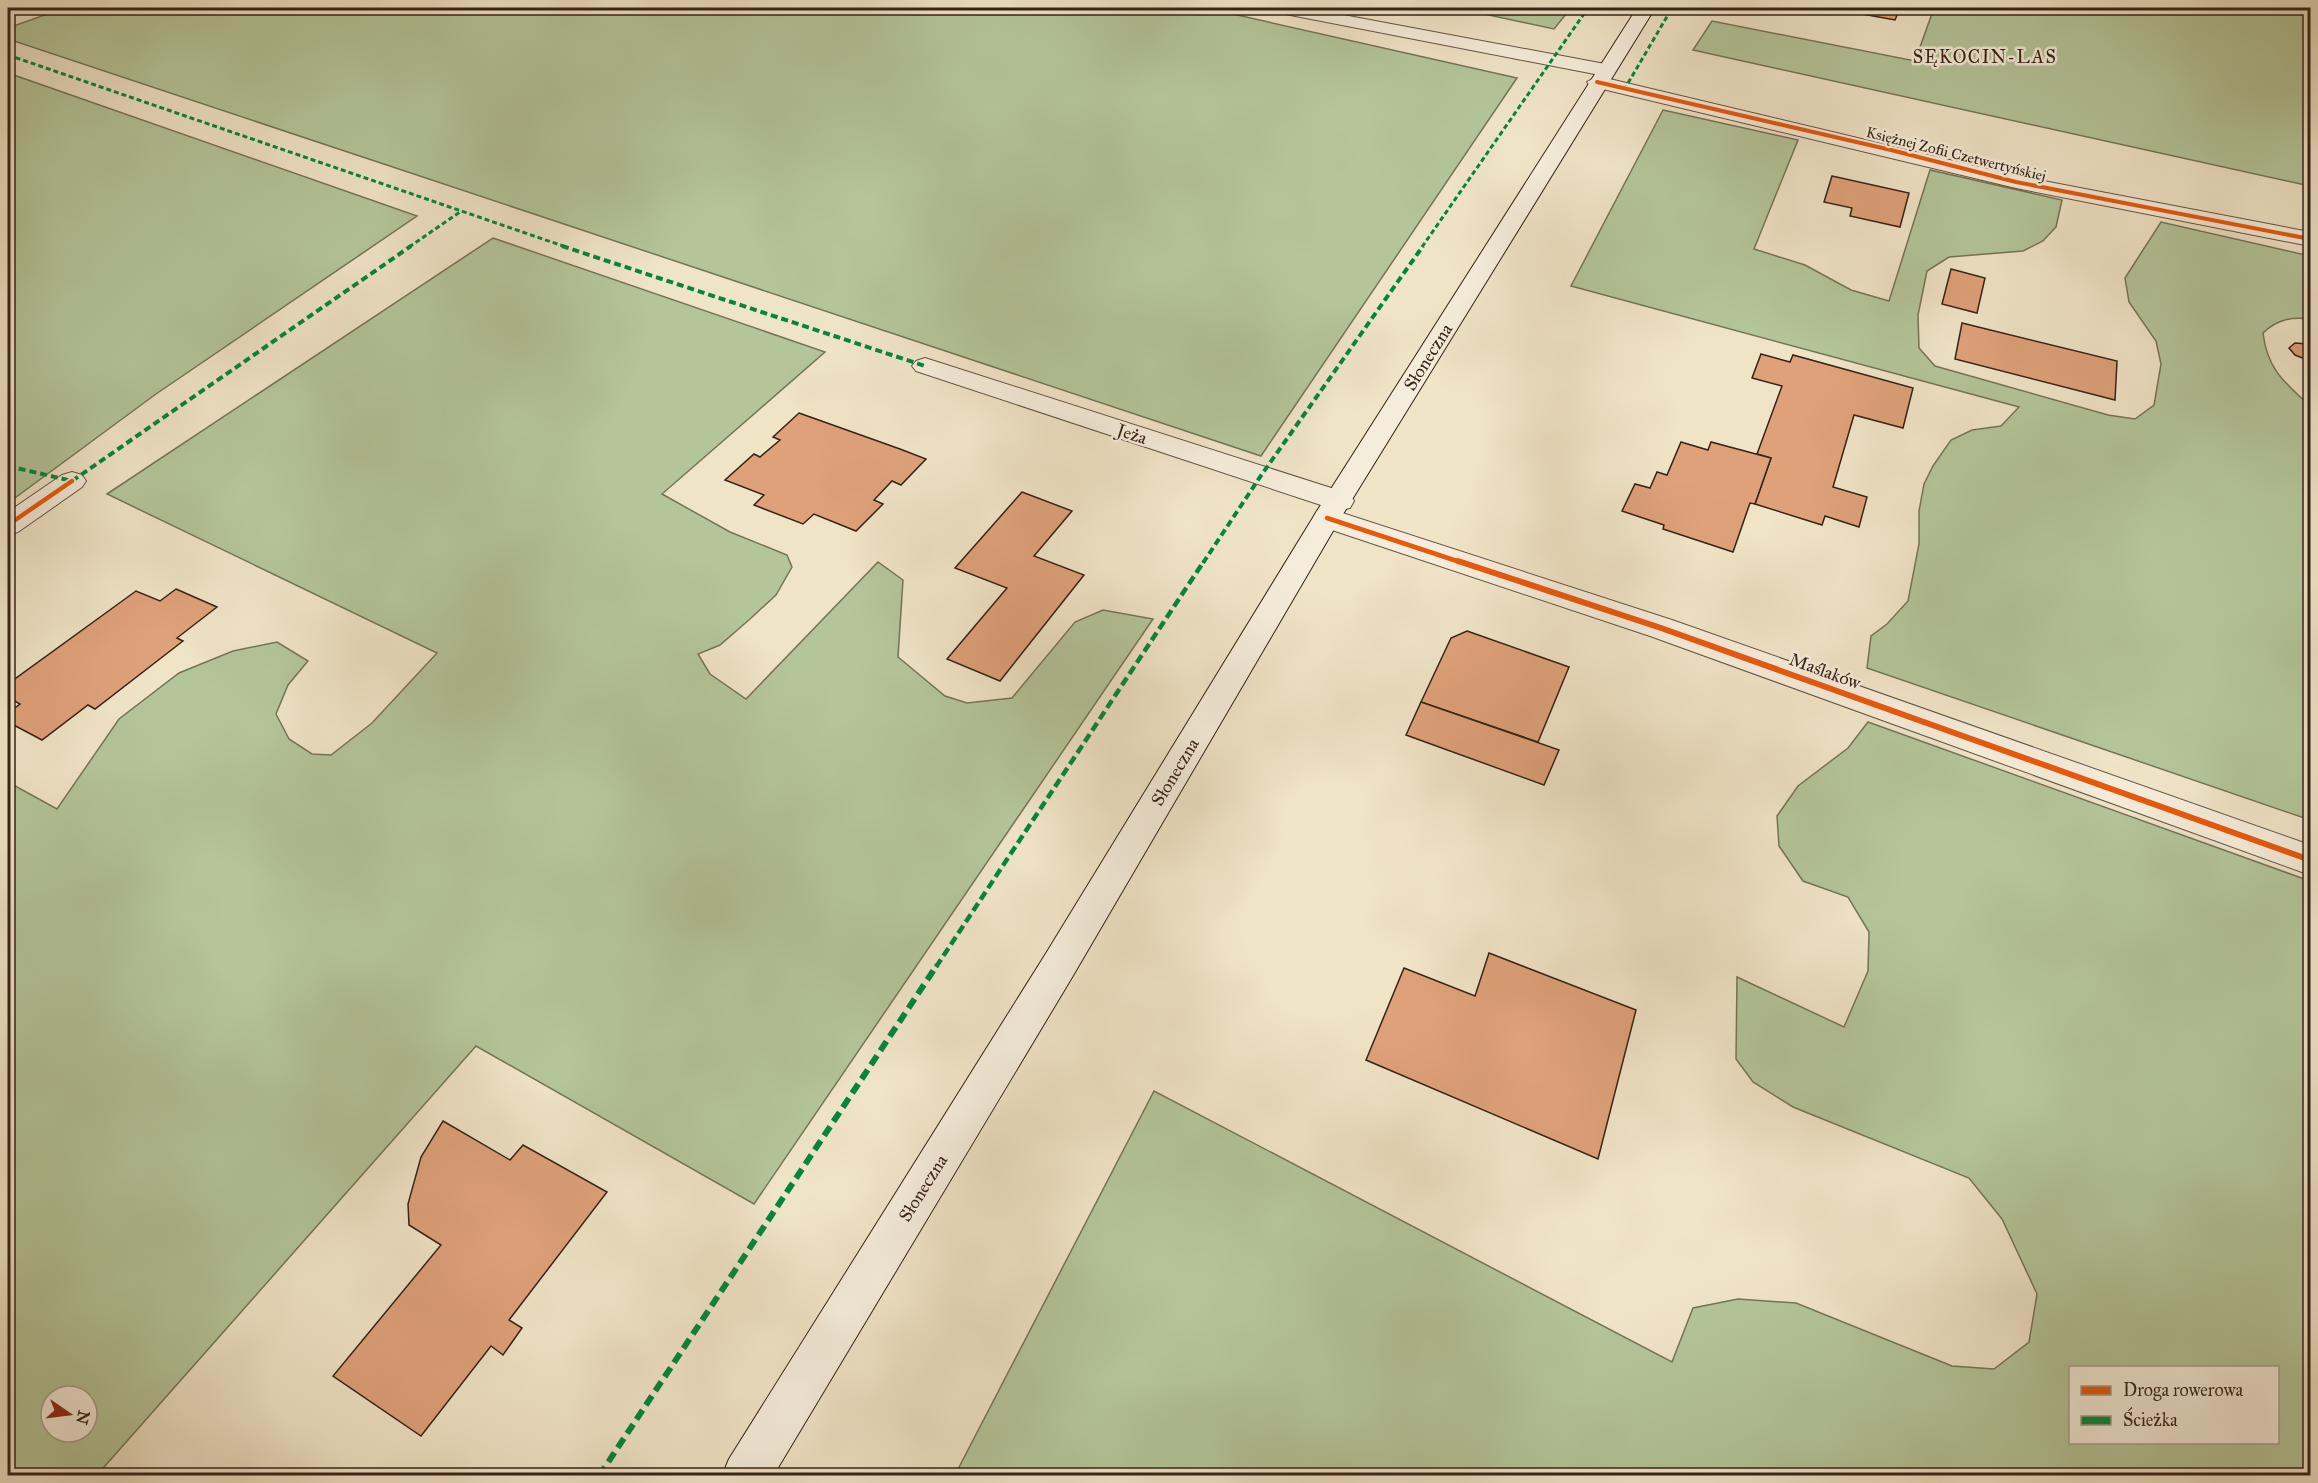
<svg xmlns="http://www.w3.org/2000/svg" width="2318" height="1483" viewBox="0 0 2318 1483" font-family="'IM FELL Great Primer',serif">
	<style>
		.green { fill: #b4c59a; stroke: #757458; stroke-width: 1.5; fill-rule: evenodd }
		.building { fill: #dfa17a; stroke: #362217; stroke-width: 1.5 }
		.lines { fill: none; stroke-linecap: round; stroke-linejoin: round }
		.street-casing { stroke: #645243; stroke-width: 2 }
		.secondary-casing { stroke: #362217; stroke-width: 2 }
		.street { fill: #f5eddb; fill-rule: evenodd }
		.secondary { fill: #f5eddb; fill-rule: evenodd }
		.quiet-far3 { stroke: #00873e; stroke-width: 3; stroke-dasharray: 5 3; stroke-linecap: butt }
		.quiet-far2 { stroke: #00873e; stroke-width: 4; stroke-dasharray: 7 4; stroke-linecap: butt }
		.quiet-far1 { stroke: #00873e; stroke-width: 4.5; stroke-dasharray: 9 4.5; stroke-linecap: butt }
		.quiet { stroke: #00873e; stroke-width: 6; stroke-dasharray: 11 6; stroke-linecap: butt }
		.cycleway-far2-casing { stroke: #f5eddb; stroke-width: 6 }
		.cycleway-far1-casing { stroke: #f5eddb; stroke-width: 8 }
		.cycleway-casing { stroke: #f5eddb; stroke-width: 10 }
		.cycleway-far2 { stroke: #e8590c; stroke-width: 4 }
		.cycleway-far1 { stroke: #e8590c; stroke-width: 4.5 }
		.cycleway { stroke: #e8590c; stroke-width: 6 }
		.labels { text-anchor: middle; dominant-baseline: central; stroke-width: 5; stroke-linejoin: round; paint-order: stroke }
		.far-street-label { font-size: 15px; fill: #362217; stroke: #f5eddb }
		.far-quarter-label { font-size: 18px; letter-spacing: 1.5px; fill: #362217; stroke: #f5eddb }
		.street-label { font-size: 18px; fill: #362217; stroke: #f5eddb }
	</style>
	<rect width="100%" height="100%" fill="#f0e4c7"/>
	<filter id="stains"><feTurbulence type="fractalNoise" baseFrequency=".00333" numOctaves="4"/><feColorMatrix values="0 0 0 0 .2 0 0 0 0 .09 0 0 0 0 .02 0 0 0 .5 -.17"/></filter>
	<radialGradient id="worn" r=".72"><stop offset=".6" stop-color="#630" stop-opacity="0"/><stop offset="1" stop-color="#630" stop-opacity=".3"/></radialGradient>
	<g class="green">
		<path d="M 64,8 L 1206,8 L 1517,78 L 1261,456 L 8,39 L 8,28 Z"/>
		<path d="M 1456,8 L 1571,8 L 1554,29 Z"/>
		<path d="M 1934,8 L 2310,8 L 2310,186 L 1693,50 L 1712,21 L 1915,61 Z"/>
		<path d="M 8,73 L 417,216 L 156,394 L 8,503 Z"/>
		<path d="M 1663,110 L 1798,140 L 1754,249 L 1805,265 L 1851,290 L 1889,301 L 1930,170 L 2062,200 L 2056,227 L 2043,241 L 2023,251 L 1949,257 L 1927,271 L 1918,315 L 1919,348 L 1935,366 L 2108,415 L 2135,419 L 2154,405 L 2161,364 L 2156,341 L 2129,302 L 2125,278 L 2161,222 L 2310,256 L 2310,319 C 2292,317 2277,319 2263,333 C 2267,369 2285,383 2310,406 L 2310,820 L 1867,668 L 1871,636 L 1887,624 L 1908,601 L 1919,544 L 1919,511 L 1924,484 L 1933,466 L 1951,440 L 1972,430 L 2001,426 L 2019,407 L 1571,286 Z"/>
		<path d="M 493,238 L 825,352 L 662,494 L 730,532 L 787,555 L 792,567 L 776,595 L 750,619 L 720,645 L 698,654 L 710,674 L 746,699 L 878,562 L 903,580 L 898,657 L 945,696 L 967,703 L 1012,698 L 1075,622 L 1103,610 L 1153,619 L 754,1204 L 476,1046 L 97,1475 L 8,1475 L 8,782 L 57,809 L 119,719 L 179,673 L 233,651 L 277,642 L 308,661 L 288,685 L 276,714 L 289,739 L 312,754 L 331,755 L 372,723 L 437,653 L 107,494 ZM 51,1396 L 87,1396 L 87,1432 L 51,1432 Z"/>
		<path d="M 1868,722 L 2310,881 L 2310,1475 L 955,1475 L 1154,1091 L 1672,1362 L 1693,1308 L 1738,1299 L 1796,1303 L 1952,1366 L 1994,1369 L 2029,1342 L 2037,1294 L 2002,1219 L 1969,1178 L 1793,1107 L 1753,1082 L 1736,1059 L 1737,977 L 1844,1027 L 1868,971 L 1869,932 L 1848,897 L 1803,881 L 1779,846 L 1777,816 L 1798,786 L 1848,748 ZM 2070,1368 L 2278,1368 L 2278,1442 L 2070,1442 Z"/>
	</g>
	<g class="building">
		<path d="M 1847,8 L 1900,8 L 1895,20 L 1845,11 Z"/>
		<path d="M 1832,176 L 1909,193 L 1900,227 L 1850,216 L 1852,208 L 1824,202 Z"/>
		<path d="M 1951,269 L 1985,278 L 1977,313 L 1942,304 Z"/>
		<path d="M 1962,323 L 2117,361 L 2115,400 L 1955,359 Z"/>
		<path d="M 2308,332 L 2310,333 L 2310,361 L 2295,355 L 2289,348 L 2295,343 L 2308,344 Z"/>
		<path d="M 1761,354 L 1790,362 L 1793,355 L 1913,388 L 1903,428 L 1854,415 L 1833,487 L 1867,497 L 1859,527 L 1825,516 L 1822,525 L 1755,504 L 1771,458 L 1757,454 L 1782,386 L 1752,378 Z"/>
		<path d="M 799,413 L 900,449 L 926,459 L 901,485 L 892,481 L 874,500 L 883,504 L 856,531 L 814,514 L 803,524 L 754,505 L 764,495 L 725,480 L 754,454 L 760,457 L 780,440 L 773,437 Z"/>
		<path d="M 1681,442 L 1708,450 L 1711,442 L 1771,458 L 1755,504 L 1750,503 L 1733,552 L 1663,529 L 1664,525 L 1622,511 L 1635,484 L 1650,488 L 1657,472 L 1667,475 Z"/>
		<path d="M 1022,492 L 1072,511 L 1034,556 L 1084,575 L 1000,681 L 947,659 L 1007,588 L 955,568 Z"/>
		<path d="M 176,589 L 217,607 L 177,638 L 183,641 L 95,709 L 88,705 L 42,740 L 8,722 L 8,713 L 20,704 L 8,697 L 8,684 L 136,591 L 160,601 Z"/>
		<path d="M 1467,631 L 1569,667 L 1538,742 L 1421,702 L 1451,638 Z"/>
		<path d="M 1421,702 L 1559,750 L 1544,785 L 1406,735 Z"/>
		<path d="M 1489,953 L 1636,1010 L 1598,1159 L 1366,1060 L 1404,968 L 1475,996 Z"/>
		<path d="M 443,1121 L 510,1160 L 523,1145 L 607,1192 L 509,1320 L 522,1328 L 503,1355 L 491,1346 L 421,1436 L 333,1376 L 441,1245 L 409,1225 L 408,1204 L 421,1157 Z"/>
	</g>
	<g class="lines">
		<defs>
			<g id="street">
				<path d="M 1271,8 L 1306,8 L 1605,64 L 1615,70 L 1605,76 L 1280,13 Z"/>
				<path d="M 1597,76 L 2017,176 L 2310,232 L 2310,246 L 2016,188 L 1590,86 L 1587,82 Z"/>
				<path d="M 925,358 L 1350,494 L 1354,501 L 1350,508 L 1340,510 L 1330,508 L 916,371 L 912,366 L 916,361 Z"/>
				<path d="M 72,472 L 82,475 L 86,481 L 82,487 L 18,532 L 8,535 L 8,512 L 62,475 Z"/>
				<path d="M 1327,508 L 1672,620 L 2310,845 L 2310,875 L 1650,636 L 1317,525 L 1313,518 L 1317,511 Z"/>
			</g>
			<path id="secondary" d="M 1637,8 L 1655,8 L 1340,519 L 1071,979 L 773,1476 L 722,1476 L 729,1459 L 1045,955 L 1317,511 Z"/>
		</defs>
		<use href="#street" class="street-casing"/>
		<use href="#secondary" class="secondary-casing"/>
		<use href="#street" class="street"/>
		<use href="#secondary" class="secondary"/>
		<g class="quiet-far3">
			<path d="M 8,55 L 566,247"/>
			<path d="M 1624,90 L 1672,8"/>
			<path d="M 409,247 L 460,212"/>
			<path d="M 1422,247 L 1588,8"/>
		</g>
		<g class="quiet-far2">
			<path d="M 562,246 L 925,366"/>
			<path d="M 8,466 L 72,481 L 411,246"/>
			<path d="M 1203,563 L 1260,477 L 1423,246"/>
		</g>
		<path class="quiet-far1" d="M 936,967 L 1204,561"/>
		<path class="quiet" d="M 599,1476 L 937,965"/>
		<defs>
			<path id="cycleway-far2" d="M 1597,82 L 1891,150 L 2016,182 L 2310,239"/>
			<g id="cycleway-far1">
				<path d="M 1327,518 L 1463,563"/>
				<path d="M 8,525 L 72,481"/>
			</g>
			<path id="cycleway" d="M 1458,561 L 1661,628 L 2310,860"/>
		</defs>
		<use href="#cycleway-far2" class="cycleway-far2-casing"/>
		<use href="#cycleway-far1" class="cycleway-far1-casing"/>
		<use href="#cycleway" class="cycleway-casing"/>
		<use href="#cycleway-far2" class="cycleway-far2"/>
		<use href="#cycleway-far1" class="cycleway-far1"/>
		<use href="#cycleway" class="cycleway"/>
	</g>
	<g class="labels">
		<g class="far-street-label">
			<text transform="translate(1956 154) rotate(14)">Księżnej Zofii Czetwertyńskiej</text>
		</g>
		<g class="far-quarter-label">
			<text x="1985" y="57">SĘKOCIN-LAS</text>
		</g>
		<g class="street-label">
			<text transform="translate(1428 357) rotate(-58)">Słoneczna</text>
			<text transform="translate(1132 434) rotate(18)">Jeża</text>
			<text transform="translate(1825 671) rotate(20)">Maślaków</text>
			<text transform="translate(1175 772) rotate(-59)">Słoneczna</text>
			<text transform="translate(923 1188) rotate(-58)">Słoneczna</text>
		</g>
	</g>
	<rect width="2318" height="1483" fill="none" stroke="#f0e4c7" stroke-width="30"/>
	<rect x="9" y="9" width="2300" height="1465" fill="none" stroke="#362217" stroke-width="3"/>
	<rect x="15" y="15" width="2288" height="1453" fill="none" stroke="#362217" stroke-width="1.5"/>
	<rect x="2069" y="1366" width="210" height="78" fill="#f5eddb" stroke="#a99c8d" stroke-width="1.5"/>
	<rect x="2081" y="1386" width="30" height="9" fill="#e8590c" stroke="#a99c8d" stroke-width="1.5"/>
	<text x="2123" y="1396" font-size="18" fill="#362217">Droga rowerowa</text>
	<rect x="2081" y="1416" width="30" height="9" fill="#00873e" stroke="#a99c8d" stroke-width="1.5"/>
	<text x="2123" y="1426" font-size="18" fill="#362217">Ścieżka</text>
	<g transform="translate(69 1414) rotate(104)"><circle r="28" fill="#f5eddb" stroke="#a99c8d" stroke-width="1.5"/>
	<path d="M0-4.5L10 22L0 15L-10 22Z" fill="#8f2418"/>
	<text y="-9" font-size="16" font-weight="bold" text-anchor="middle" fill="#362217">N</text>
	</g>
	<rect width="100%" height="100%" filter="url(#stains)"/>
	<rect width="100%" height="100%" fill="url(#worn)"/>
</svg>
